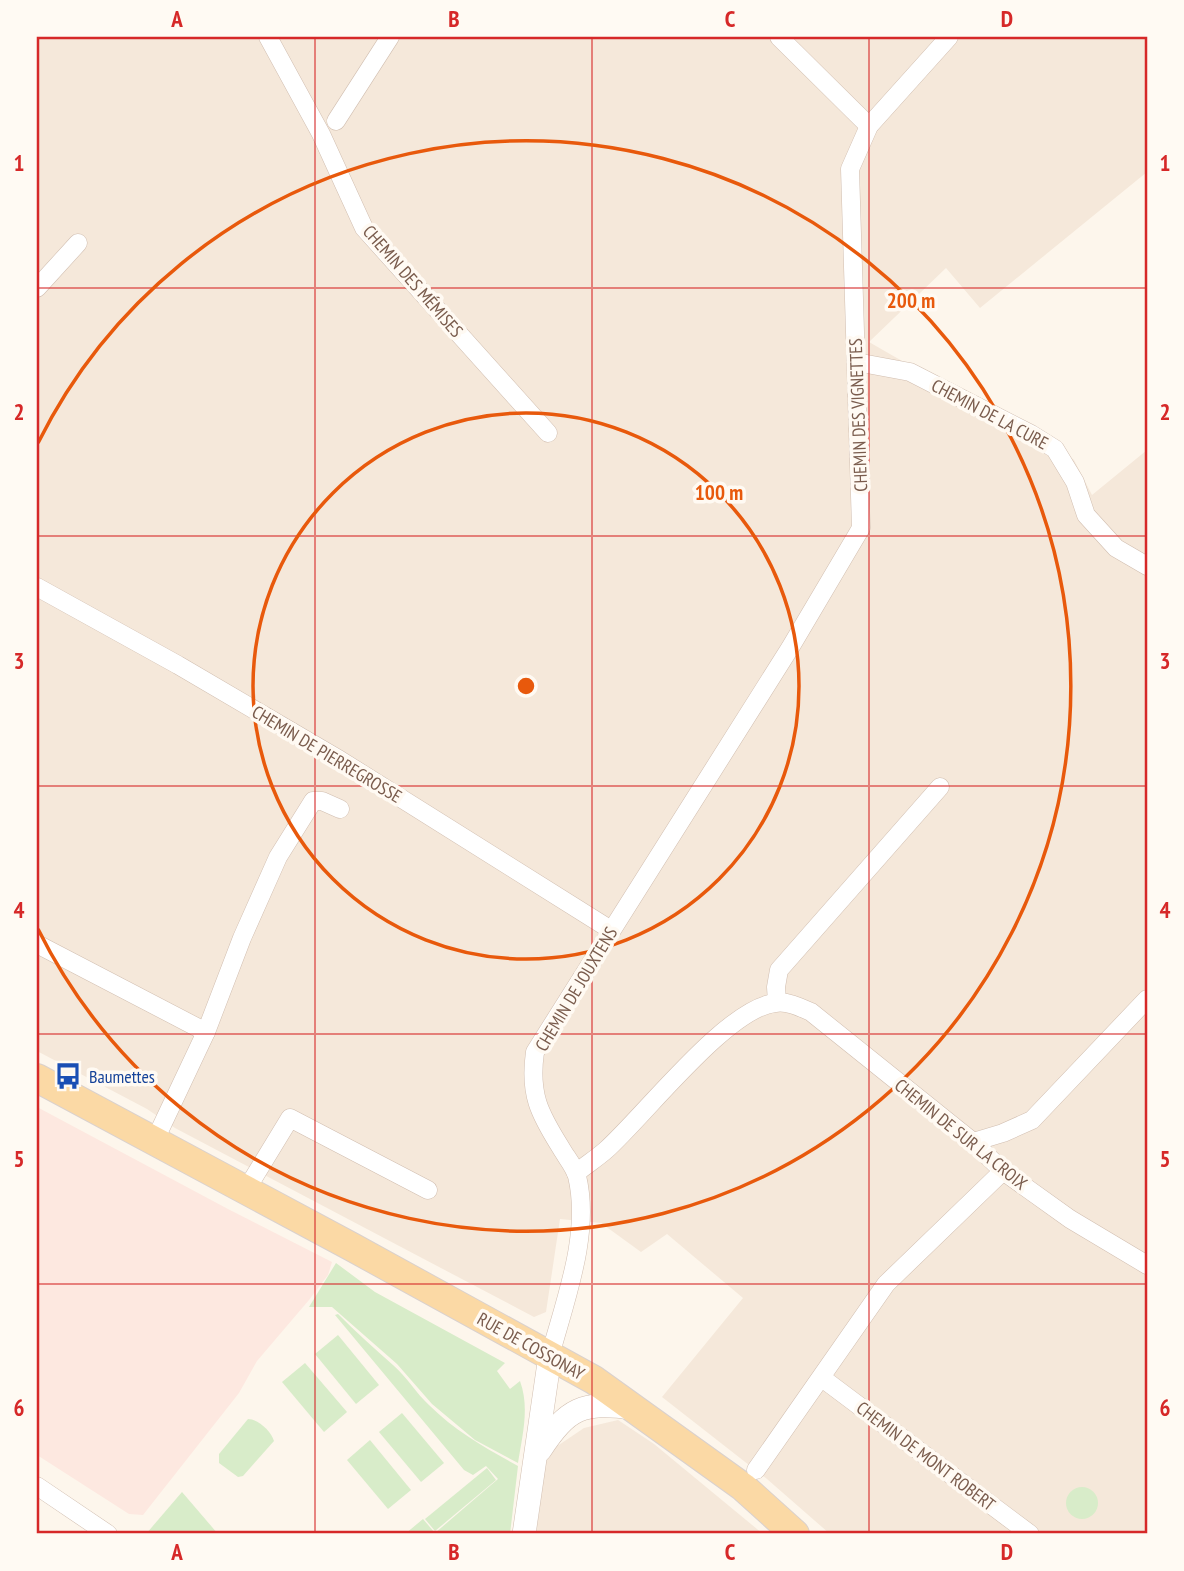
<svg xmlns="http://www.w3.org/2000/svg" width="1184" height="1571" viewBox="0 0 1184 1571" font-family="'PT Sans Narrow',sans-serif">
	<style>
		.residential { fill: #f5e8da }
		.commercial { fill: #fde8e0 }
		.green { fill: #d8ecc9 }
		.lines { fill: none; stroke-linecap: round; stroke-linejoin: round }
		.minor-casing { stroke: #d1beb0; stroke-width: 19 }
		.tertiary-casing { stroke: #d1beb0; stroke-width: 24 }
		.primary-casing { stroke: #dad1cd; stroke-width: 30 }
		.minor { stroke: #fff; stroke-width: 18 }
		.tertiary { stroke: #fff; stroke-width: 23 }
		.primary { stroke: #fbd9a5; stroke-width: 28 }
		.grid { fill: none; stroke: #d62828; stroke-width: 2; stroke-opacity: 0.55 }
		.ring { fill: none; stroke: #e8590c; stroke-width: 3.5 }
		.labels { text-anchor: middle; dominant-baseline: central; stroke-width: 7; stroke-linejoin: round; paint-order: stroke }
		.street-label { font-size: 18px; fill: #7a5c4d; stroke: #fffaf3 }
		.transit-label { font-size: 18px; fill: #164399; stroke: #fffaf3; text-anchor: start }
		.centre { fill: #e8590c; stroke: #fffaf3; stroke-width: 3.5 }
		.ring-label { font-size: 21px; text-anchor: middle; font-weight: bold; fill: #e8590c; stroke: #fffaf3; stroke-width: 7; stroke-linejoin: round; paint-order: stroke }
		.neatline { fill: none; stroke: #d62828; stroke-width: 2.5 }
		.grid-label { font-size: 23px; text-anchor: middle; font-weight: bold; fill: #d62828 }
	</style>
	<rect width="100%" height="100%" fill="#fdf6ec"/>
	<g class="residential">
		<path d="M 37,37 L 1147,37 L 1145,89 L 1147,172 L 980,308 L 946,268 L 869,342 L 923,373 L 1027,423 L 1074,460 L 1092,495 L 1147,450 L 1147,1534 L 830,1534 L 767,1479 L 662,1397 L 743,1298 L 667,1234 L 641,1252 L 601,1223 L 560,1219 L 546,1312 L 534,1317 L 175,1128 L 147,1109 L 37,1051 Z"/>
		<path d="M 618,1420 L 654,1444 L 763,1534 L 536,1534 L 547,1453 L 584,1428 Z"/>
	</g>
	<path class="commercial" d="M 37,1107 L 228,1209 L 332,1262 L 328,1275 L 309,1300 L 257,1361 L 239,1393 L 143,1515 L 129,1514 L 37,1455 Z"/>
	<g class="green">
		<path d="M 336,1263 L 375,1292 L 505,1363 L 497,1371 L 510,1389 L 520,1381 C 530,1408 522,1437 518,1463 L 475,1440 L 432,1404 L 397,1364 L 332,1307 L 309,1307 Z"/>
		<path d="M 338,1314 C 356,1332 374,1348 393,1365 C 407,1377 416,1393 429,1405 C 455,1431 487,1449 518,1466 L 510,1534 L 405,1534 L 423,1519 L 435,1533 L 498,1479 L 486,1466 L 473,1475 L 464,1470 L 335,1315 Z"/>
		<path d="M 338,1335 L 379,1385 L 356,1404 L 315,1354 Z"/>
		<path d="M 305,1363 L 347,1412 L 324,1432 L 282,1382 Z"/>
		<path d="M 402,1413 L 444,1463 L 421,1482 L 379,1432 Z"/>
		<path d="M 248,1419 C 258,1419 271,1431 274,1441 L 243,1476 L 238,1477 L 219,1463 L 219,1454 Z"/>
		<path d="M 370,1440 L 411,1490 L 388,1509 L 347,1460 Z"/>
		<path d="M 487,1468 L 496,1480 L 435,1531 L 425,1519 Z"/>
		<circle cx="1082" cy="1503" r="16"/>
		<path d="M 182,1492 L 218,1534 L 146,1534 Z"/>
	</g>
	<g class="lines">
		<defs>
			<g id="minor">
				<path d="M 268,37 L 321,134 L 364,228 L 548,433"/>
				<path d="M 779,37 L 869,126"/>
				<path d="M 336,121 L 390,37"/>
				<path d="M 37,288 L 78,243"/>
				<path d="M 856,362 L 910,372 L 1031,434 L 1055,449 L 1075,482 L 1086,515 L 1116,548 L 1147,566"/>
				<path d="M 37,587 L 178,665 L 340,760 L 611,930"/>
				<path d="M 37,944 L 206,1032"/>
				<path d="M 777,1002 L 776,987 L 779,970 L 940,787"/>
				<path d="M 155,1140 L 206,1032 L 242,938 L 278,857 L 313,801 L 322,801 L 340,809"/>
				<path d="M 973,1142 L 1003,1133 L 1032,1120 L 1147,999"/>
				<path d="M 576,1173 C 586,1165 597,1158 606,1150 C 645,1115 727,1008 775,1003 C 788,1001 800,1007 811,1012 L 973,1142 L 1003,1171 L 1070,1219 L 1147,1265"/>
				<path d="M 246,1190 L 290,1118 L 428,1190"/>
				<path d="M 550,1356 C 565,1300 591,1234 577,1176 C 574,1166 566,1157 561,1148 C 539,1113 529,1094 535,1052 L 790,648 L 861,528 L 850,169 L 869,126 L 949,37"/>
				<path d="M 822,1378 L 1030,1534"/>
				<path d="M 756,1470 L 886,1284 L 1003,1171"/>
				<path d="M 37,1486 L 108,1534"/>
			</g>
			<g id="tertiary">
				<path d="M 540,1450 C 568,1408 582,1401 633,1408"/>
				<path d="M 524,1534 L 550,1356"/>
			</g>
			<path id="primary" d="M 37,1078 L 352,1247 L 594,1380 L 743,1487 L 795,1534"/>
		</defs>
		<use href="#minor" class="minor-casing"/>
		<use href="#tertiary" class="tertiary-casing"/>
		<use href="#primary" class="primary-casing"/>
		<use href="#minor" class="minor"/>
		<use href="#tertiary" class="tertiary"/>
		<use href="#primary" class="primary"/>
	</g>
	<path class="grid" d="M 315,37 L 315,1534M 592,37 L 592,1534M 869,37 L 869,1534M 37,288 L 1147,288M 37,536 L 1147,536M 37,786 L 1147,786M 37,1034 L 1147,1034M 37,1284 L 1147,1284"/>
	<g class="ring">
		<circle cx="526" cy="686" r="273"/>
		<path d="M38 443A545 545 0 1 1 38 929"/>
	</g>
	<defs>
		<symbol id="bus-bare" viewBox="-9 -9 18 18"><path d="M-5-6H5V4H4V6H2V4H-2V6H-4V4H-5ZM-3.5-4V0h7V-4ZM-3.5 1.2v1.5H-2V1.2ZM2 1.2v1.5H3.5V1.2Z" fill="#1a4fb4" stroke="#fffaf3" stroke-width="2.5" paint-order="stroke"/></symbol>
	</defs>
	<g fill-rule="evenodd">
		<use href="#bus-bare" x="49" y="1057" width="38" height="38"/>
	</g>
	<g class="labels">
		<g class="street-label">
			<text transform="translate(413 281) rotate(49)">CHEMIN DES MÉMISES</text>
			<text transform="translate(990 414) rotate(28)">CHEMIN DE LA CURE</text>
			<text transform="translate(858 415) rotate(-92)">CHEMIN DES VIGNETTES</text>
			<text transform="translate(327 754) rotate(31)">CHEMIN DE PIERREGROSSE</text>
			<text transform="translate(576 989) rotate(-59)">CHEMIN DE JOUXTENS</text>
			<text transform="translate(961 1134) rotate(39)">CHEMIN DE SUR LA CROIX</text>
			<text transform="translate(531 1346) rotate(29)">RUE DE COSSONAY</text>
			<text transform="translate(926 1456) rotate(37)">CHEMIN DE MONT ROBERT</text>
		</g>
		<g class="transit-label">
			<text x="89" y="1076">Baumettes</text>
		</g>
	</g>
	<circle cx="526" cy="686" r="10" class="centre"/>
	<g class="ring-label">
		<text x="911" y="308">200 m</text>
		<text x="719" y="500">100 m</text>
	</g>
	<rect width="1184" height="1571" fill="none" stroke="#fffaf3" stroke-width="77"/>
	<rect x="38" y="38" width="1108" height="1494" class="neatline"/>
	<g class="grid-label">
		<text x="177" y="27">A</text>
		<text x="454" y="27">B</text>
		<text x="730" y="27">C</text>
		<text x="1007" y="27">D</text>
		<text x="19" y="171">1</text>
		<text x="1165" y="171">1</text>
		<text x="19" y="420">2</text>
		<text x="1165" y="420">2</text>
		<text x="19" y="669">3</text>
		<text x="1165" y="669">3</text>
		<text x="19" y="918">4</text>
		<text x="1165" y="918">4</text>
		<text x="19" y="1167">5</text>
		<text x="1165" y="1167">5</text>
		<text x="19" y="1416">6</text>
		<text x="1165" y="1416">6</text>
		<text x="177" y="1560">A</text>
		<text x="454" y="1560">B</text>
		<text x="730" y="1560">C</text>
		<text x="1007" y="1560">D</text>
	</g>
</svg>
